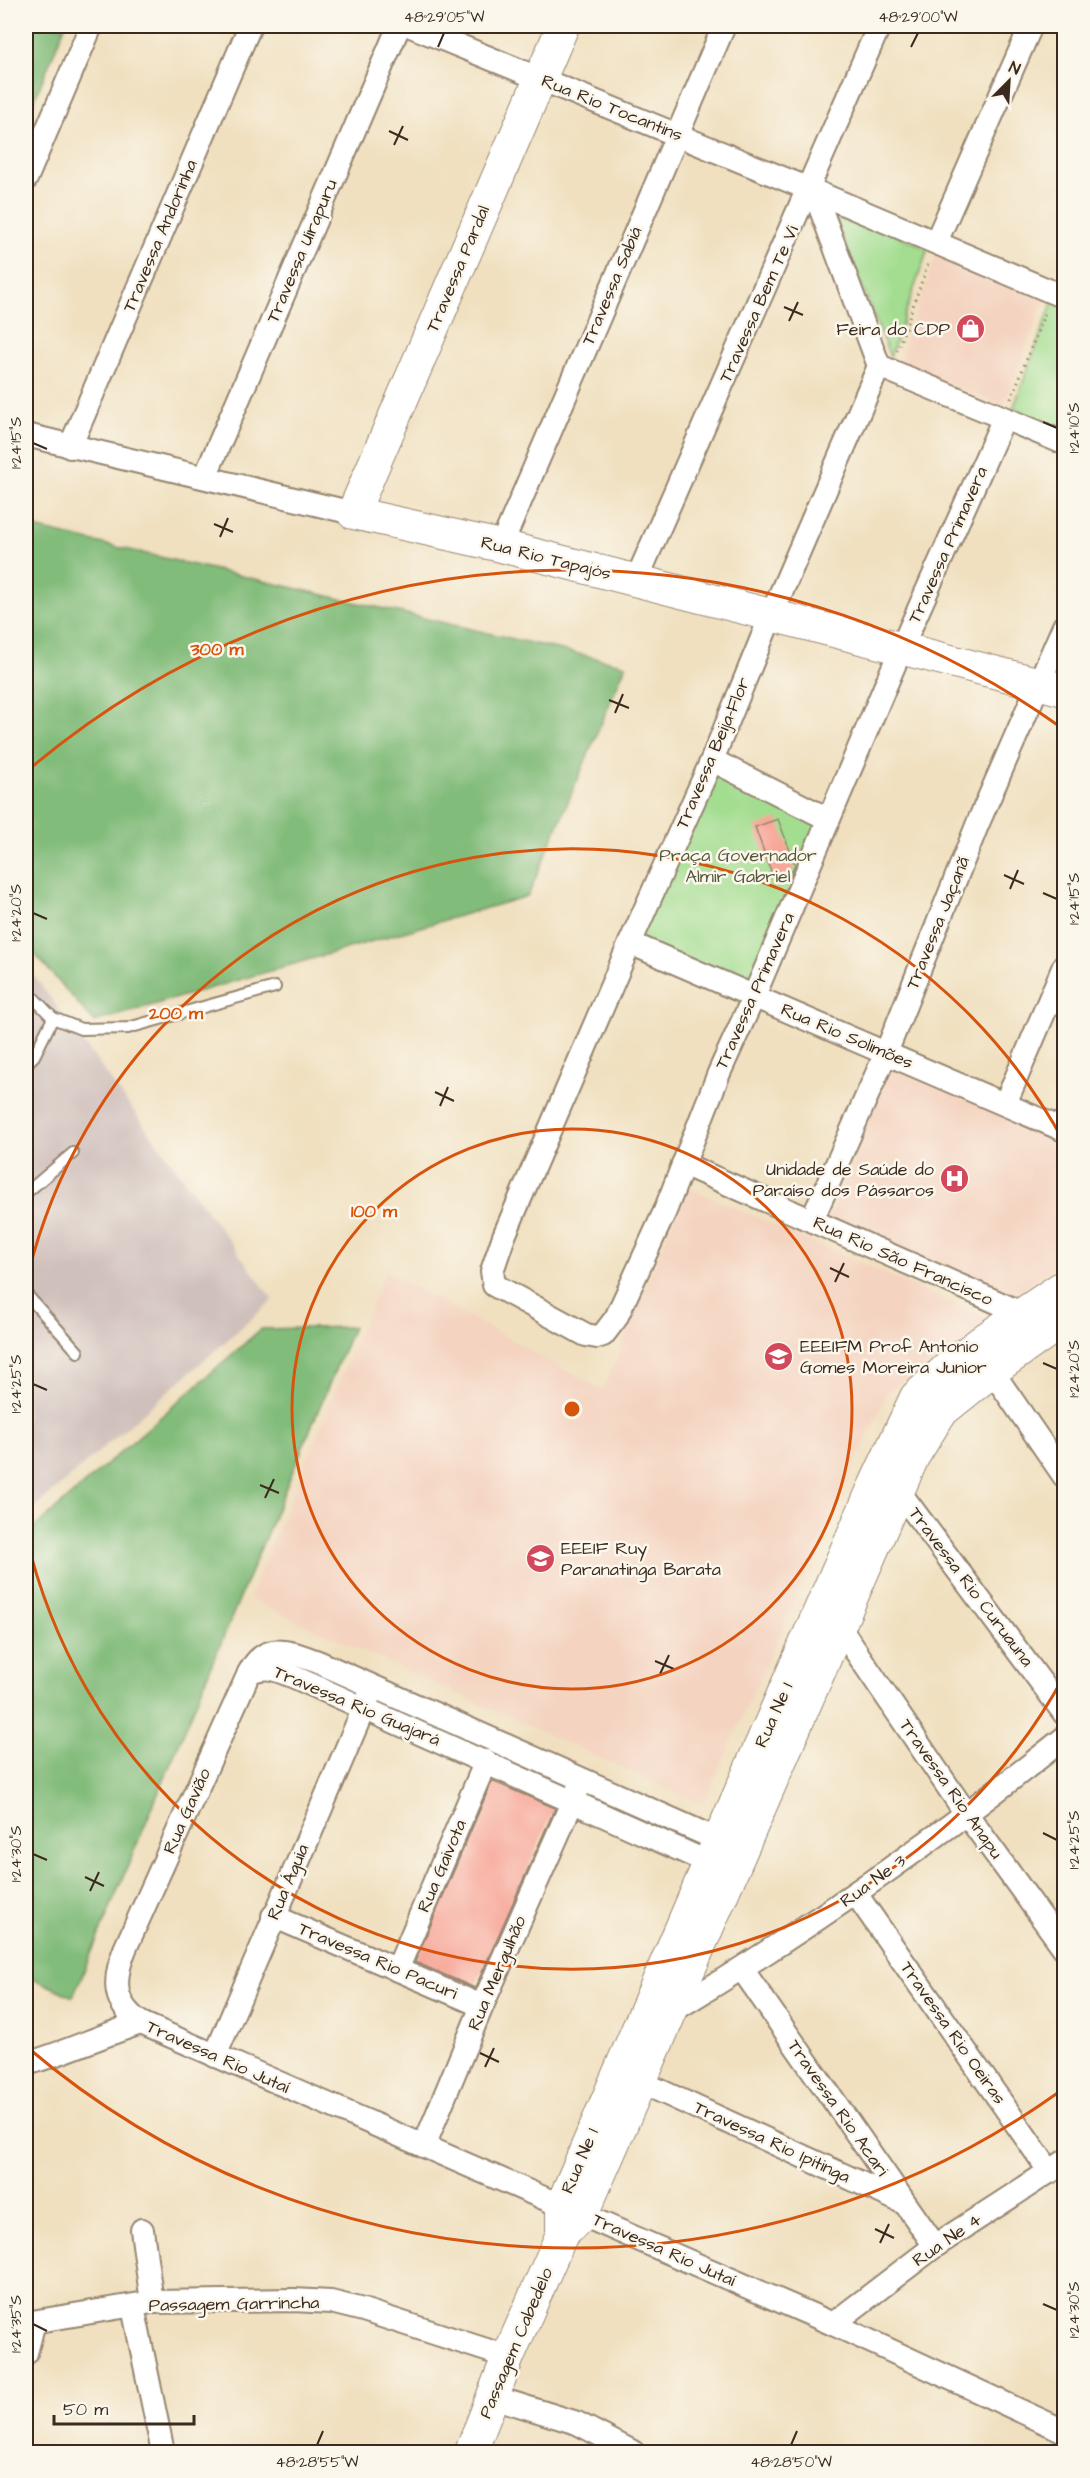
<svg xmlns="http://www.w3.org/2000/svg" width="1090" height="2478" viewBox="0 0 1090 2478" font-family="'Architects Daughter',sans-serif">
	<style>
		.built { fill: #f4d3c0 }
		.industrial { fill: #d0c0bc }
		.green { fill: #a3dd90; stroke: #6f8457; stroke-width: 1.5 }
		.forest { fill: #82bc7a; stroke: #5e734c; stroke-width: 1.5 }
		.building { fill: #f7a698 }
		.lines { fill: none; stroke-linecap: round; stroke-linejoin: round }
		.lane-casing { stroke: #96856f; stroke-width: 14 }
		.street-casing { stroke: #96856f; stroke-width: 26 }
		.secondary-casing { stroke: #96856f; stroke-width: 34 }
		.path { stroke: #96856f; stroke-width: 3; stroke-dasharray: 1.5 4.5; stroke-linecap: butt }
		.lane { stroke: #fff; stroke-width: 10 }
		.street { stroke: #fff; stroke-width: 22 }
		.secondary { stroke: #fff; stroke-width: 32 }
		.ticks { fill: none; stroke: #3b2a1e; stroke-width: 2 }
		.ring { fill: none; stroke: #d7540e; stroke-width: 3 }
		.labels { text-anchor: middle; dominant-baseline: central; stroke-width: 5; stroke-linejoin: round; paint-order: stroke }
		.street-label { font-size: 18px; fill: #3b2a1e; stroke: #fbf7ec }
		.poi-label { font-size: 18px; fill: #3b2a1e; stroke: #fbf7ec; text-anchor: end }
		.park-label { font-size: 18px; fill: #55573a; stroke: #fbf7ec }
		.centre { fill: #d7540e; stroke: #fbf7ec; stroke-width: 3 }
		.ring-label { font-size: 18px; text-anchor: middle; font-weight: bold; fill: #d7540e; stroke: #fbf7ec; stroke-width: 5; stroke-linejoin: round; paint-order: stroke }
		.neatline { fill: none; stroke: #3b2a1e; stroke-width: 2 }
		.ticks-label { font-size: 15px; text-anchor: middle; fill: #3b2a1e }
	</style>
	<rect width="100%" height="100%" fill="#fbf7ec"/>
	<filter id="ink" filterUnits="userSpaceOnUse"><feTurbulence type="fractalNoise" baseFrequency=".0167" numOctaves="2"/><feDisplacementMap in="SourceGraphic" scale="12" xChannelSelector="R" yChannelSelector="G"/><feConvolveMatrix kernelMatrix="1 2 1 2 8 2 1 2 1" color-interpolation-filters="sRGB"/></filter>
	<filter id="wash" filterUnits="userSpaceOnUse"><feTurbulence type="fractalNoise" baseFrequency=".008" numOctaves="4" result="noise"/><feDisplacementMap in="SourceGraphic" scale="24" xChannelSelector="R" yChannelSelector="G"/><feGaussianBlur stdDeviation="1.35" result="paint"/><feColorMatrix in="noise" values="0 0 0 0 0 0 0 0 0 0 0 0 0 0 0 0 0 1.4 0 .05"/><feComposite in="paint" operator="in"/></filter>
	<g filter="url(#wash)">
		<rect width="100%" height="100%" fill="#f0e0c0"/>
		<g class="built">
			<path d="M 937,252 L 1046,297 L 1003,406 L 898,362 Z"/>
			<path d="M 890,1068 L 1064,1141 L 1064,1258 L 1016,1295 L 829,1218 Z"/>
			<path d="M 687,1187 L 993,1321 L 888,1391 L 703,1805 L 249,1599 L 385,1271 L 603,1390 Z"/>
		</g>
		<path class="industrial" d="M 26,965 L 273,1300 L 26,1515 Z"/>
		<g class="green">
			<path d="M 837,207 L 928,249 L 890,357 L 833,212 Z"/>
			<path d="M 1053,301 L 1064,306 L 1064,430 L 1013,409 Z"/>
			<path d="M 711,768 L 830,832 L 758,998 L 630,946 Z"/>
		</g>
		<g class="forest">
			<path d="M 26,26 L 65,26 L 26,120 Z"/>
			<path d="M 26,526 L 626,665 L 528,896 L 94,1022 L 26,944 Z"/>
			<path d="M 353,1327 L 73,1997 L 26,1975 L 26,1535 L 261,1329 Z"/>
		</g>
		<g id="blocks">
			<g class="building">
				<path d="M 778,819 L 795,864 L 790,876 L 775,882 L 755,827 Z"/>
				<path d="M 492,1781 L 555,1808 L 475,1988 L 415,1962 Z"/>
			</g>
		</g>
	</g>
	<g filter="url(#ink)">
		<use href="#blocks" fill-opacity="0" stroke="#96856f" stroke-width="1.5"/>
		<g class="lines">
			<defs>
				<g id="lane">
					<path d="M 26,990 L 53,1018 L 81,1029 L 128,1028 L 275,987"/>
					<path d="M 26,1064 L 34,1056 L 53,1018"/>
					<path d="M 26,1193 L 73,1153"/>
					<path d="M 26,1294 L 78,1352"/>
				</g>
				<g id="street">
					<path d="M 411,26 L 809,189 L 1064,297"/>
					<path d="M 26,179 L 91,26"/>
					<path d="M 814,191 L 879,366 L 1064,443"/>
					<path d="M 936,242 L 1031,26"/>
					<path d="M 879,366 L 771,616 L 712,760 L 630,943 L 504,1236 L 492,1271 L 494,1285 L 586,1335 L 597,1337 L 603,1335 L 616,1318 L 665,1211 L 719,1073 L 754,996 L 901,649 L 1004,418"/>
					<path d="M 26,435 L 353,513"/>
					<path d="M 70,447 L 250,26"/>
					<path d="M 205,477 L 399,26"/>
					<path d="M 501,546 L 724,26"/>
					<path d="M 636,581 L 879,26"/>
					<path d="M 712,760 L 828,819"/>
					<path d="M 630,943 L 1064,1130"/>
					<path d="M 1005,1104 L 1064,966"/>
					<path d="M 683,1164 L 1024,1314"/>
					<path d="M 812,1220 L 886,1053 L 978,823 L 1064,626"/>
					<path d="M 992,1371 L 1064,1476"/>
					<path d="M 898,1490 L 1064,1713"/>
					<path d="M 840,1628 L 965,1812 L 1064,1948"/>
					<path d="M 249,1673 C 264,1664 277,1670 292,1676 L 723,1869"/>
					<path d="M 732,1846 L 318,1662 C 290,1652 266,1640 249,1673 L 125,1949 C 113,1979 112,2004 141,2023 L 833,2324 L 1064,2431"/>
					<path d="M 856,1894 L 1050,2172"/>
					<path d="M 273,1916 L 482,2006"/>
					<path d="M 742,1969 L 935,2246"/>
					<path d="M 397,1970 L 486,1761"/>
					<path d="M 672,2011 C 809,1929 940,1837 1064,1738"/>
					<path d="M 215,2056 L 369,1696"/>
					<path d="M 26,2064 C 65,2053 102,2035 141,2023"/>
					<path d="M 641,2082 L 902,2202"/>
					<path d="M 424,2146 L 482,2006 L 578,1789"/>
					<path d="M 142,2230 L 152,2302"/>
					<path d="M 133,2307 L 163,2452"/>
					<path d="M 26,2323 L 152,2302 L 293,2300 L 331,2302 L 363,2310 L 508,2357"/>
					<path d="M 833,2324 L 935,2246 L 1064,2162"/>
					<path d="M 26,2353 L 34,2322"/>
					<path d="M 493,2397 L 577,2423 L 633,2452"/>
				</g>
				<g id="secondary">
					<path d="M 563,26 L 353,513 L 501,546 L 1064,690"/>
					<path d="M 562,2234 L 562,2205 L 709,1863 L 873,1489 L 916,1397 L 953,1363 L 985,1339 L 1064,1286"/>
					<path d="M 471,2452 L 508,2357 L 562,2234 L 582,2215 L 913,1457 L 941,1412 L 992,1371 L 1064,1320"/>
				</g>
			</defs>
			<use href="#lane" class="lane-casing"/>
			<use href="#street" class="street-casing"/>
			<use href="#secondary" class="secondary-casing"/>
			<g class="path">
				<path d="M 897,351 L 929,261"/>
				<path d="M 1011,399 L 1046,310"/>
			</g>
			<use href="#lane" class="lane"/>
			<use href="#street" class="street"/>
			<use href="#secondary" class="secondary"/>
		</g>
	</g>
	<path class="ticks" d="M 438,47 L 444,33M 911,47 L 918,33M 389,131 L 408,140M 394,145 L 403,126M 784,307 L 803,315M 789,321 L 798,302M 1043,422 L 1057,428M 33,443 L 47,449M 214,524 L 233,532M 220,537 L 228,518M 609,700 L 629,708M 615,713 L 623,694M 1004,875 L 1024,884M 1010,889 L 1018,870M 1043,893 L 1057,899M 33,913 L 47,919M 435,1092 L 454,1101M 440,1106 L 448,1087M 830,1268 L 849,1277M 835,1282 L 844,1263M 1043,1363 L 1057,1369M 33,1384 L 47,1390M 260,1485 L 279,1493M 265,1498 L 274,1479M 655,1661 L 674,1669M 660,1674 L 669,1655M 1043,1833 L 1057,1840M 33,1854 L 47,1860M 85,1877 L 104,1886M 90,1891 L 99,1872M 480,2053 L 499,2062M 485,2067 L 494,2048M 875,2229 L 894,2238M 880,2243 L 889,2224M 1043,2304 L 1057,2310M 33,2324 L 47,2331M 317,2445 L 323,2431M 791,2445 L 797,2431"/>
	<g class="ring">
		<circle cx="572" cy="1409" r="280"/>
		<path d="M1064 1676A560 560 0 0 1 26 1535M26 1283A560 560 0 0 1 1064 1142"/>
		<path d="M1059 2092A839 839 0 0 1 27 2047M27 771A839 839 0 0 1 1059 726"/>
	</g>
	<defs>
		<symbol id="shop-disc" viewBox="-11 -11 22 22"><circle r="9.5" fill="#d1495b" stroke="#fbf7ec"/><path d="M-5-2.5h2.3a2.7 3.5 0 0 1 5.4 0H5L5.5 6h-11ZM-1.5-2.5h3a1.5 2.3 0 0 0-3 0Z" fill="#fff"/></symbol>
		<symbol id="hospital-disc" viewBox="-11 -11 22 22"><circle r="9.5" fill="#d1495b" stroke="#fbf7ec"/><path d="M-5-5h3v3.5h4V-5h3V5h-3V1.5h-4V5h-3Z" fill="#fff"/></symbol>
		<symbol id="school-disc" viewBox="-11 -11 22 22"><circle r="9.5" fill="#d1495b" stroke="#fbf7ec"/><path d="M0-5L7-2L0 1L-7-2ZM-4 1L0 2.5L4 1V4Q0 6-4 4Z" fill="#fff"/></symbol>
	</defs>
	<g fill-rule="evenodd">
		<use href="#shop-disc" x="954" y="312" width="33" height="33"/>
		<use href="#hospital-disc" x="938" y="1162" width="33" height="33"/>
		<use href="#school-disc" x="762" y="1340" width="33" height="33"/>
		<use href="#school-disc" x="524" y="1542" width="33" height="33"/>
	</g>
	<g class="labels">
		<g class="street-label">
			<text transform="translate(612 108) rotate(22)">Rua Rio Tocantins</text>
			<text transform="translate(160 236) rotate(-67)">Travessa Andorinha</text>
			<text transform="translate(302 251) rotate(-67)">Travessa Uirapuru</text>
			<text transform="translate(458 269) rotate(-67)">Travessa Pardal</text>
			<text transform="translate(612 286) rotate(-67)">Travessa Sabiá</text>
			<text transform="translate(759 304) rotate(-66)">Travessa Bem Te Vi</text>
			<text transform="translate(948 545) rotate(-66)">Travessa Primavera</text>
			<text transform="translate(546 558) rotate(14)">Rua Rio Tapajós</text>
			<text transform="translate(713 753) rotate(-67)">Travessa Beija-Flor</text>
			<text transform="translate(938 923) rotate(-68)">Travessa Jaçanã</text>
			<text transform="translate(755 991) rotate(-66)">Travessa Primavera</text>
			<text transform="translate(847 1036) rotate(23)">Rua Rio Solimões</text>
			<text transform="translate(903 1261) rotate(24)">Rua Rio São Francisco</text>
			<text transform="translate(971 1587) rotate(53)">Travessa Rio Curuauna</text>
			<text transform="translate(357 1706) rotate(23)">Travessa Rio Guajará</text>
			<text transform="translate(774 1715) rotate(-66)">Rua Ne 1</text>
			<text transform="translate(951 1789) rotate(55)">Travessa Rio Anapu</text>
			<text transform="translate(187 1811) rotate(-66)">Rua Gavião</text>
			<text transform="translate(442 1866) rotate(-67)">Rua Gaivota</text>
			<text transform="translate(873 1881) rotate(-36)">Rua Ne 3</text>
			<text transform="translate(288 1882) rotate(-67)">Rua Águia</text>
			<text transform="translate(378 1961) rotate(23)">Travessa Rio Pacuri</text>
			<text transform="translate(497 1973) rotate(-67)">Rua Mergulhão</text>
			<text transform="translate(953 2033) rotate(55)">Travessa Rio Oeiras</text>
			<text transform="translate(218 2057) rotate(24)">Travessa Rio Jutaí</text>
			<text transform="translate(838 2108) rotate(55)">Travessa Rio Acari</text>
			<text transform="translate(772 2142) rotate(25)">Travessa Rio Ipitinga</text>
			<text transform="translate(580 2161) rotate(-67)">Rua Ne 1</text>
			<text transform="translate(947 2240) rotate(-35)">Rua Ne 4</text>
			<text transform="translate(664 2250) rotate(24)">Travessa Rio Jutaí</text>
			<text transform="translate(234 2304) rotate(-1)">Passagem Garrincha</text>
			<text transform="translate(516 2343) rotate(-67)">Passagem Cabedelo</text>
		</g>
		<g class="poi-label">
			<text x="950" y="329">Feira do CDP</text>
			<text x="934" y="1169">Unidade de Saúde do<tspan x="934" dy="21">Paraíso dos Pássaros</tspan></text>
			<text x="800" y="1346" text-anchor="start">EEEIFM Prof Antonio<tspan x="800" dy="21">Gomes Moreira Junior</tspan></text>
			<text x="561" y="1548" text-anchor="start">EEEIF Ruy<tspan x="561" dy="21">Paranatinga Barata</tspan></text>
		</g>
		<g class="park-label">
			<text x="738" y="855">Praça Governador<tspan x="738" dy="21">Almir Gabriel</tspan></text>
		</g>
	</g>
	<circle cx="572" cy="1409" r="9" class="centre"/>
	<g class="ring-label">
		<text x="217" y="655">300 m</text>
		<text x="176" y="1019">200 m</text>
		<text x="374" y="1217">100 m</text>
	</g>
	<rect width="1090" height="2478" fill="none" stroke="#fbf7ec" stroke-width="66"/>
	<g transform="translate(1009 81) rotate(24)" stroke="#fbf7ec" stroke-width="4.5" paint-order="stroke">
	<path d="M0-4.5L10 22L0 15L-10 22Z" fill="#3b2a1e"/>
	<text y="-9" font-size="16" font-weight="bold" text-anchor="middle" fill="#3b2a1e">N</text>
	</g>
	<path d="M54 2415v9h140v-9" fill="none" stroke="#3b2a1e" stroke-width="3"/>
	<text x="63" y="2415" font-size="18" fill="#3b2a1e" stroke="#fbf7ec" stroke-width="4.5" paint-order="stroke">50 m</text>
	<rect x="33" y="33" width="1024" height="2412" class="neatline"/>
	<g class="ticks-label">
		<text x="444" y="22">48°29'05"W</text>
		<text x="918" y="22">48°29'00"W</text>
		<text transform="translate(1074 428) rotate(-90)" y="5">1°24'10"S</text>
		<text transform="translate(16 443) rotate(-90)" y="5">1°24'15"S</text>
		<text transform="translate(1074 899) rotate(-90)" y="5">1°24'15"S</text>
		<text transform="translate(16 913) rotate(-90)" y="5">1°24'20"S</text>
		<text transform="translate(1074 1369) rotate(-90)" y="5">1°24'20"S</text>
		<text transform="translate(16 1384) rotate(-90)" y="5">1°24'25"S</text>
		<text transform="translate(1074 1840) rotate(-90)" y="5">1°24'25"S</text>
		<text transform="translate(16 1854) rotate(-90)" y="5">1°24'30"S</text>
		<text transform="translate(1074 2310) rotate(-90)" y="5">1°24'30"S</text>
		<text transform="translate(16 2324) rotate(-90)" y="5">1°24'35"S</text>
		<text x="317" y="2467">48°28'55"W</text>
		<text x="791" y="2467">48°28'50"W</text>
	</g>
</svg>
